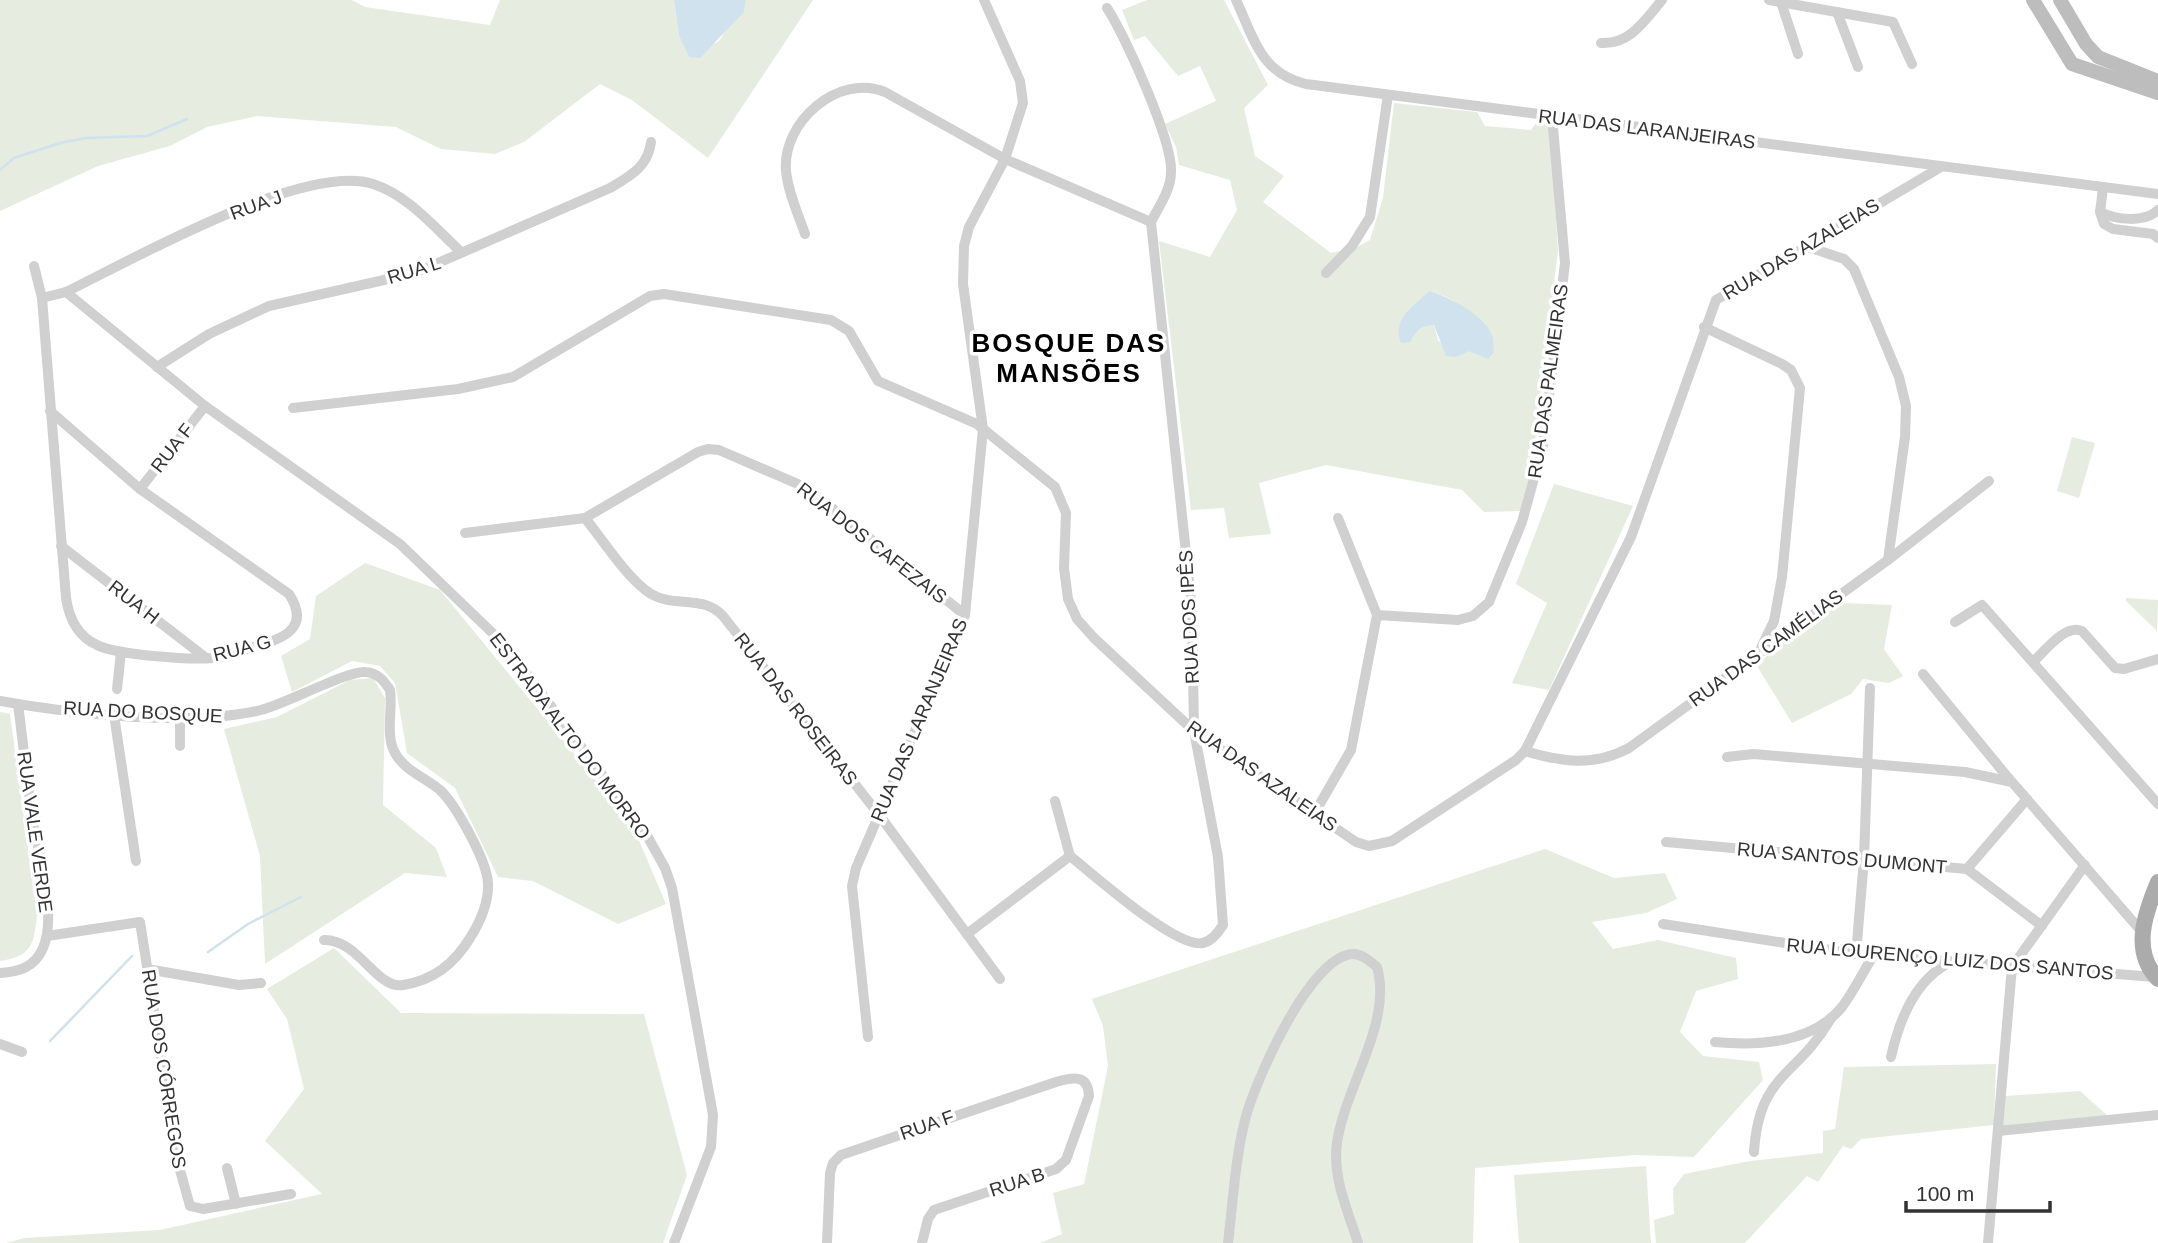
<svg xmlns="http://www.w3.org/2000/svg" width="2158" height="1243" viewBox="0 0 2158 1243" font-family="Arial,sans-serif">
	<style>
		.green { fill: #e6ecdf; fill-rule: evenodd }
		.water { fill: #cfe2ee }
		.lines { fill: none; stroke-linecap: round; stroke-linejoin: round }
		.stream { stroke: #cfe2ee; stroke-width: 2.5 }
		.minor { stroke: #d0d0d0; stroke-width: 10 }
		.secondary { stroke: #bdbdbd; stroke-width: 14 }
		.primary { stroke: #ababab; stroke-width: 16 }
		.labels { text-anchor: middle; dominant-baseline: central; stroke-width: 7; stroke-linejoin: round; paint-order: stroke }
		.street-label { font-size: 19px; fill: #333; stroke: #fff }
		.district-label { font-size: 26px; font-weight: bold; letter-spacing: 2px; fill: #000; stroke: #fff }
	</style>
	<rect width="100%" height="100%" fill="#fff"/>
	<g class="green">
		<path d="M 0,0 L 352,0 L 365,7 L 490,25 L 500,0 L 674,0 L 679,36 L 689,57 L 719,41 L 732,21 L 744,12 L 746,0 L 813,0 L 708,158 L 632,100 L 600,84 L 524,142 L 495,154 L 441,149 L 396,127 L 257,116 L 207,127 L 170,146 L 98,166 L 0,211 Z"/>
		<path d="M 1147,0 L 1224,0 L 1268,85 L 1244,108 L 1255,156 L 1284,176 L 1263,202 L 1331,253 L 1355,248 L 1370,240 L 1383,198 L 1394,103 L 1477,112 L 1485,126 L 1531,130 L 1539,119 L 1550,121 L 1558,250 L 1531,476 L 1521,511 L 1484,512 L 1462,490 L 1326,465 L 1259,483 L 1271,534 L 1229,538 L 1224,508 L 1191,510 L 1159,241 L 1210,257 L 1237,210 L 1230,180 L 1179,165 L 1176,147 L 1165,124 L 1216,101 L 1200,66 L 1178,76 L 1145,36 L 1134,40 L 1122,10 ZM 1429,291 C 1471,302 1474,322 1488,359 L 1469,350 L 1456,357 L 1438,340 L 1434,325 L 1427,325 L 1415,333 L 1408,311 Z"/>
		<path d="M 2072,437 L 2095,443 L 2079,498 L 2057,491 Z"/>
		<path d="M 1554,484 L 1633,506 L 1549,690 L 1512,683 L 1547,603 L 1516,584 Z"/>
		<path d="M 365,563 L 440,590 L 632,824 L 666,904 L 618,924 L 533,881 L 498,877 L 455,788 L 407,753 L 395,683 L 380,666 L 352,661 L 292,692 L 281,656 L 310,639 L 316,596 Z"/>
		<path d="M 2126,598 L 2158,600 L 2157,631 L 2126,601 Z"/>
		<path d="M 1843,603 L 1892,605 L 1884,649 L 1903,676 L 1889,683 L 1863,679 L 1851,694 L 1792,723 L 1757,666 L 1779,644 Z"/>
		<path d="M 373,678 L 385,698 L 383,805 L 436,848 L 447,877 L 405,873 L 265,964 L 260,856 L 224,729 L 277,717 L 350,680 Z"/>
		<path d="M 0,712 L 10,714 L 37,915 C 34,944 32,956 0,961 Z"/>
		<path d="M 1545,849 L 1614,878 L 1665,873 L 1677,899 L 1646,913 L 1592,922 L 1613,949 L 1658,940 L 1736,958 L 1738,979 L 1696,991 L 1680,1032 L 1703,1056 L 1759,1062 L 1763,1080 L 1694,1157 L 1636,1155 L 1475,1168 L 1473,1243 L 1040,1243 L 1062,1234 L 1053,1193 L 1084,1184 L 1108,1066 L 1103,1026 L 1092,999 Z"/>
		<path d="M 334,948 L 401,1013 L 644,1014 L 687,1175 L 663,1243 L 6,1243 L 24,1238 L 160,1230 L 322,1194 L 265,1141 L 304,1089 L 287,1019 L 267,989 Z"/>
		<path d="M 1996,1064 L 1994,1125 L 1861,1139 L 1851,1149 L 1843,1146 L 1818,1182 L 1807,1176 L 1745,1243 L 1656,1243 L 1654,1220 L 1674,1214 L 1673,1189 L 1684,1174 L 1750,1161 L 1823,1153 L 1823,1131 L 1835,1129 L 1844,1067 Z"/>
		<path d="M 2080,1091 L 2108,1116 L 2002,1127 L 2005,1096 Z"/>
		<path d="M 1646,1166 L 1651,1243 L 1519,1243 L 1514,1175 Z"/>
	</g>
	<g class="water">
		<path d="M 674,0 L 746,0 L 744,12 L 700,58 L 689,57 L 679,36 Z"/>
		<path d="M 1429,291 C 1448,296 1484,315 1492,335 C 1494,339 1493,347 1494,352 L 1488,359 L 1469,351 L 1456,357 L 1446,356 L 1434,325 C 1422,325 1415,332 1410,342 L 1401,343 C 1392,318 1412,308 1429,291 Z"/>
	</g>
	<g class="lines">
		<g class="stream">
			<path d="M 0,170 L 14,158 L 60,143 L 86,138 L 147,136 L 187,119"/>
			<path d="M 208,952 L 248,924 L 301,897"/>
			<path d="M 50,1041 L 132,956"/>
		</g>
		<g class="minor">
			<path d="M 1236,0 C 1254,38 1260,73 1306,84 L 2158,194"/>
			<path d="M 1769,0 L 1893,22 L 1912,64"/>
			<path d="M 1781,2 L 1798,54"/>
			<path d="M 1837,12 L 1858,67"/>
			<path d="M 1601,43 C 1630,45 1645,20 1662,0"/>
			<path d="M 2103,188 L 2100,212 L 2104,224 L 2113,229 L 2153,234 L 2158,238"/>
			<path d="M 2100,212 C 2116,220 2145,223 2158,210"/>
			<path d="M 805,234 C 798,214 788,192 786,171 C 782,122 838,73 885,92 L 1005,159 L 1151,222"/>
			<path d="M 1805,246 L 1844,259 L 1854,269 L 1899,377 L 1906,406 L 1905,437 L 1888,560"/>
			<path d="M 34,266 L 42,298 L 66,598 C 69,618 77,636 97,645 C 116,655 190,660 213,658 C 226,657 238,652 250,648 C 278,640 313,631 289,594 L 140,489 L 50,411"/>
			<path d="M 1326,273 L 1352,246 L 1370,217 L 1388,95"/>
			<path d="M 66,292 L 205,406 L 400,544 L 506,646 L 645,832 L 665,868 L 672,888 L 713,1115 L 711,1147 L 674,1243"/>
			<path d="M 42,298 L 66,292 C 132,260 304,162 373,184 C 408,195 435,228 461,252"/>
			<path d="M 1704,327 L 1782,364 L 1791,370 L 1800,388 L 1782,577 L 1774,621 L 1761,648"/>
			<path d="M 157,367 L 209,334 L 269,306 L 415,273 L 610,188 C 630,176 648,167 651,142"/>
			<path d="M 293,408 L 458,389 L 513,377 L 650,296 L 664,294 L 831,320 L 849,331 L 878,381 L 977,424 L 1055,487 L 1066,513 L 1064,568 L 1068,599 L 1077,619 L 1094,638 L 1194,731 L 1356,842 L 1369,846 L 1392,841 L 1516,760 L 1525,751 L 1631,537 L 1716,300 L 1941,167"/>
			<path d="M 140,489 L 205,406"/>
			<path d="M 585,518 C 603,540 628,580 651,594 C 675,608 702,594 723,616 L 880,816 L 1000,979"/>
			<path d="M 1338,518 L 1377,615"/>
			<path d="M 465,533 L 585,518 L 698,452 L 708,449 L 719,450 L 807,488 L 965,615"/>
			<path d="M 61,546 L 206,658"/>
			<path d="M 1955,622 L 1982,605 L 2158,804"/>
			<path d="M 2034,661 C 2046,650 2065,624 2082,631 L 2115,668 L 2124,669 L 2158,659"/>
			<path d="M 1923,674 L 2010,780"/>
			<path d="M 117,689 L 121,652"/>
			<path d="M 0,701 C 71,714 191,727 261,710 C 286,704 348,670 366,672 C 378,673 384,681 390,690 C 393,710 385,735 395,753 C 404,770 426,778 440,790 C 456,805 487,861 488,883 C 489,903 480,922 470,938 C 454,964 434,980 403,985 C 377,990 358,939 324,940"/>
			<path d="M 114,715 L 136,861"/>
			<path d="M 180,716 L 180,746"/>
			<path d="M 1525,751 C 1562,762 1593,767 1629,748 L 1888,560 L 1989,481"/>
			<path d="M 1727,757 L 1753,754 L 1965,772 L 2012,782 L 2142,932"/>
			<path d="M 1055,801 L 1070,856"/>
			<path d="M 1314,814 L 1351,750 L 1377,615 L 1458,620 L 1473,616 L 1489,602 L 1522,522 L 1543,446 L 1565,263 L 1552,116"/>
			<path d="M 1666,842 L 1967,869 L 2042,926"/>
			<path d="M 1967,869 L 2027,799"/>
			<path d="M 1663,924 L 1856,954 L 2155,977"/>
			<path d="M 967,934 L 1070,856 C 1093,874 1176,949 1203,943 C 1212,941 1218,933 1223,925 L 1218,857 L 1194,731 L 1192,610 L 1151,222 C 1159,206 1171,190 1171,172 C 1173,142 1125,35 1107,8"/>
			<path d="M 47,936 L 140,922 L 178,1163 L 190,1206 L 203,1209 L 291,1194"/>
			<path d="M 1856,954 L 1864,859 L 1870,688"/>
			<path d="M 147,969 L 239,985 L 261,983"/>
			<path d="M 0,973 C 19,972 35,967 43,948 C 57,916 39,855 33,821 C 27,782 23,743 18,704"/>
			<path d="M 868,1037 L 852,886 L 856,868 L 965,615 L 983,429 L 963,284 L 964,246 L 969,227 L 1005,159 L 1023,103 L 1020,81 L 984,0"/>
			<path d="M 1715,1042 C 1758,1046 1812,1044 1842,1007 C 1854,991 1863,972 1873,956"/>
			<path d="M 0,1044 L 22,1052"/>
			<path d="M 1891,1057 C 1899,1021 1915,980 1949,963"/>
			<path d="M 1998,1131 L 2158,1115"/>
			<path d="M 1754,1152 C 1759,1073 1796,1078 1830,1020"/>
			<path d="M 227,1168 L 236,1204"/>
			<path d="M 827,1243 L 830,1173 L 833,1163 L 841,1155 L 1056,1082 C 1073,1077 1088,1074 1089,1096 L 1066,1160 L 1056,1169 L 934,1210 L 928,1219 L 922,1243"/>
			<path d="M 1228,1243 C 1233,1202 1235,1160 1245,1120 C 1254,1084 1310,954 1354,954 C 1362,954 1371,962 1377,967 C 1393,1023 1345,1086 1337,1143 C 1332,1177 1348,1211 1358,1243"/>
			<path d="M 1988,1243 L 2012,967 L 2085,865"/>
		</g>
		<g class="secondary">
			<path d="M 2033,0 L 2072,64 L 2158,93"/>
			<path d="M 2060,0 L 2086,44 L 2098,57 L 2158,81"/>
		</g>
		<path class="primary" d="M 2158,882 C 2145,913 2131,951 2158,979"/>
	</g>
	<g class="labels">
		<g class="street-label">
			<text transform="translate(1647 129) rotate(7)">RUA DAS LARANJEIRAS</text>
			<text transform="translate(256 205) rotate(-20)">RUA J</text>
			<text transform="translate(1801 249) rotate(-31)">RUA DAS AZALEIAS</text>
			<text transform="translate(414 270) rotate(-17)">RUA L</text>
			<text transform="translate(1548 381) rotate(-82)">RUA DAS PALMEIRAS</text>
			<text transform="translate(172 448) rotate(-52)">RUA F</text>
			<text transform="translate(872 543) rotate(38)">RUA DOS CAFEZAIS</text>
			<text transform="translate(134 602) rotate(38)">RUA H</text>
			<text transform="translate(1189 617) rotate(-93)">RUA DOS IPÊS</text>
			<text transform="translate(242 648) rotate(-14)">RUA G</text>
			<text transform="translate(1766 648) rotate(-36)">RUA DAS CAMÉLIAS</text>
			<text transform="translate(796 709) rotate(52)">RUA DAS ROSEIRAS</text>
			<text transform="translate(143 712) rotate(3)">RUA DO BOSQUE</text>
			<text transform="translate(919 720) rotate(-67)">RUA DAS LARANJEIRAS</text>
			<text transform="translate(570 736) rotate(53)">ESTRADA ALTO DO MORRO</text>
			<text transform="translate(1262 776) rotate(35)">RUA DAS AZALEIAS</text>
			<text transform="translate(35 832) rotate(82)">RUA VALE VERDE</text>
			<text transform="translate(1842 858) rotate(5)">RUA SANTOS DUMONT</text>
			<text transform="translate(1950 959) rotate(5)">RUA LOURENÇO LUIZ DOS SANTOS</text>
			<text transform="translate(164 1069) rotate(81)">RUA DOS CÓRREGOS</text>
			<text transform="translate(927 1125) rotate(-19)">RUA F</text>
			<text transform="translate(1017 1182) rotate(-18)">RUA B</text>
		</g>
		<g class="district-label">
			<text x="1069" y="343">BOSQUE DAS<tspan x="1069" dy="30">MANSÕES</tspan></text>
		</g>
	</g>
	<path d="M1906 1201v10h144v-10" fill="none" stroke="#333333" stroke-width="3.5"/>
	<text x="1916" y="1201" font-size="21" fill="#333333" stroke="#ffffff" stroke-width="5" paint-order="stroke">100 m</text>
</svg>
